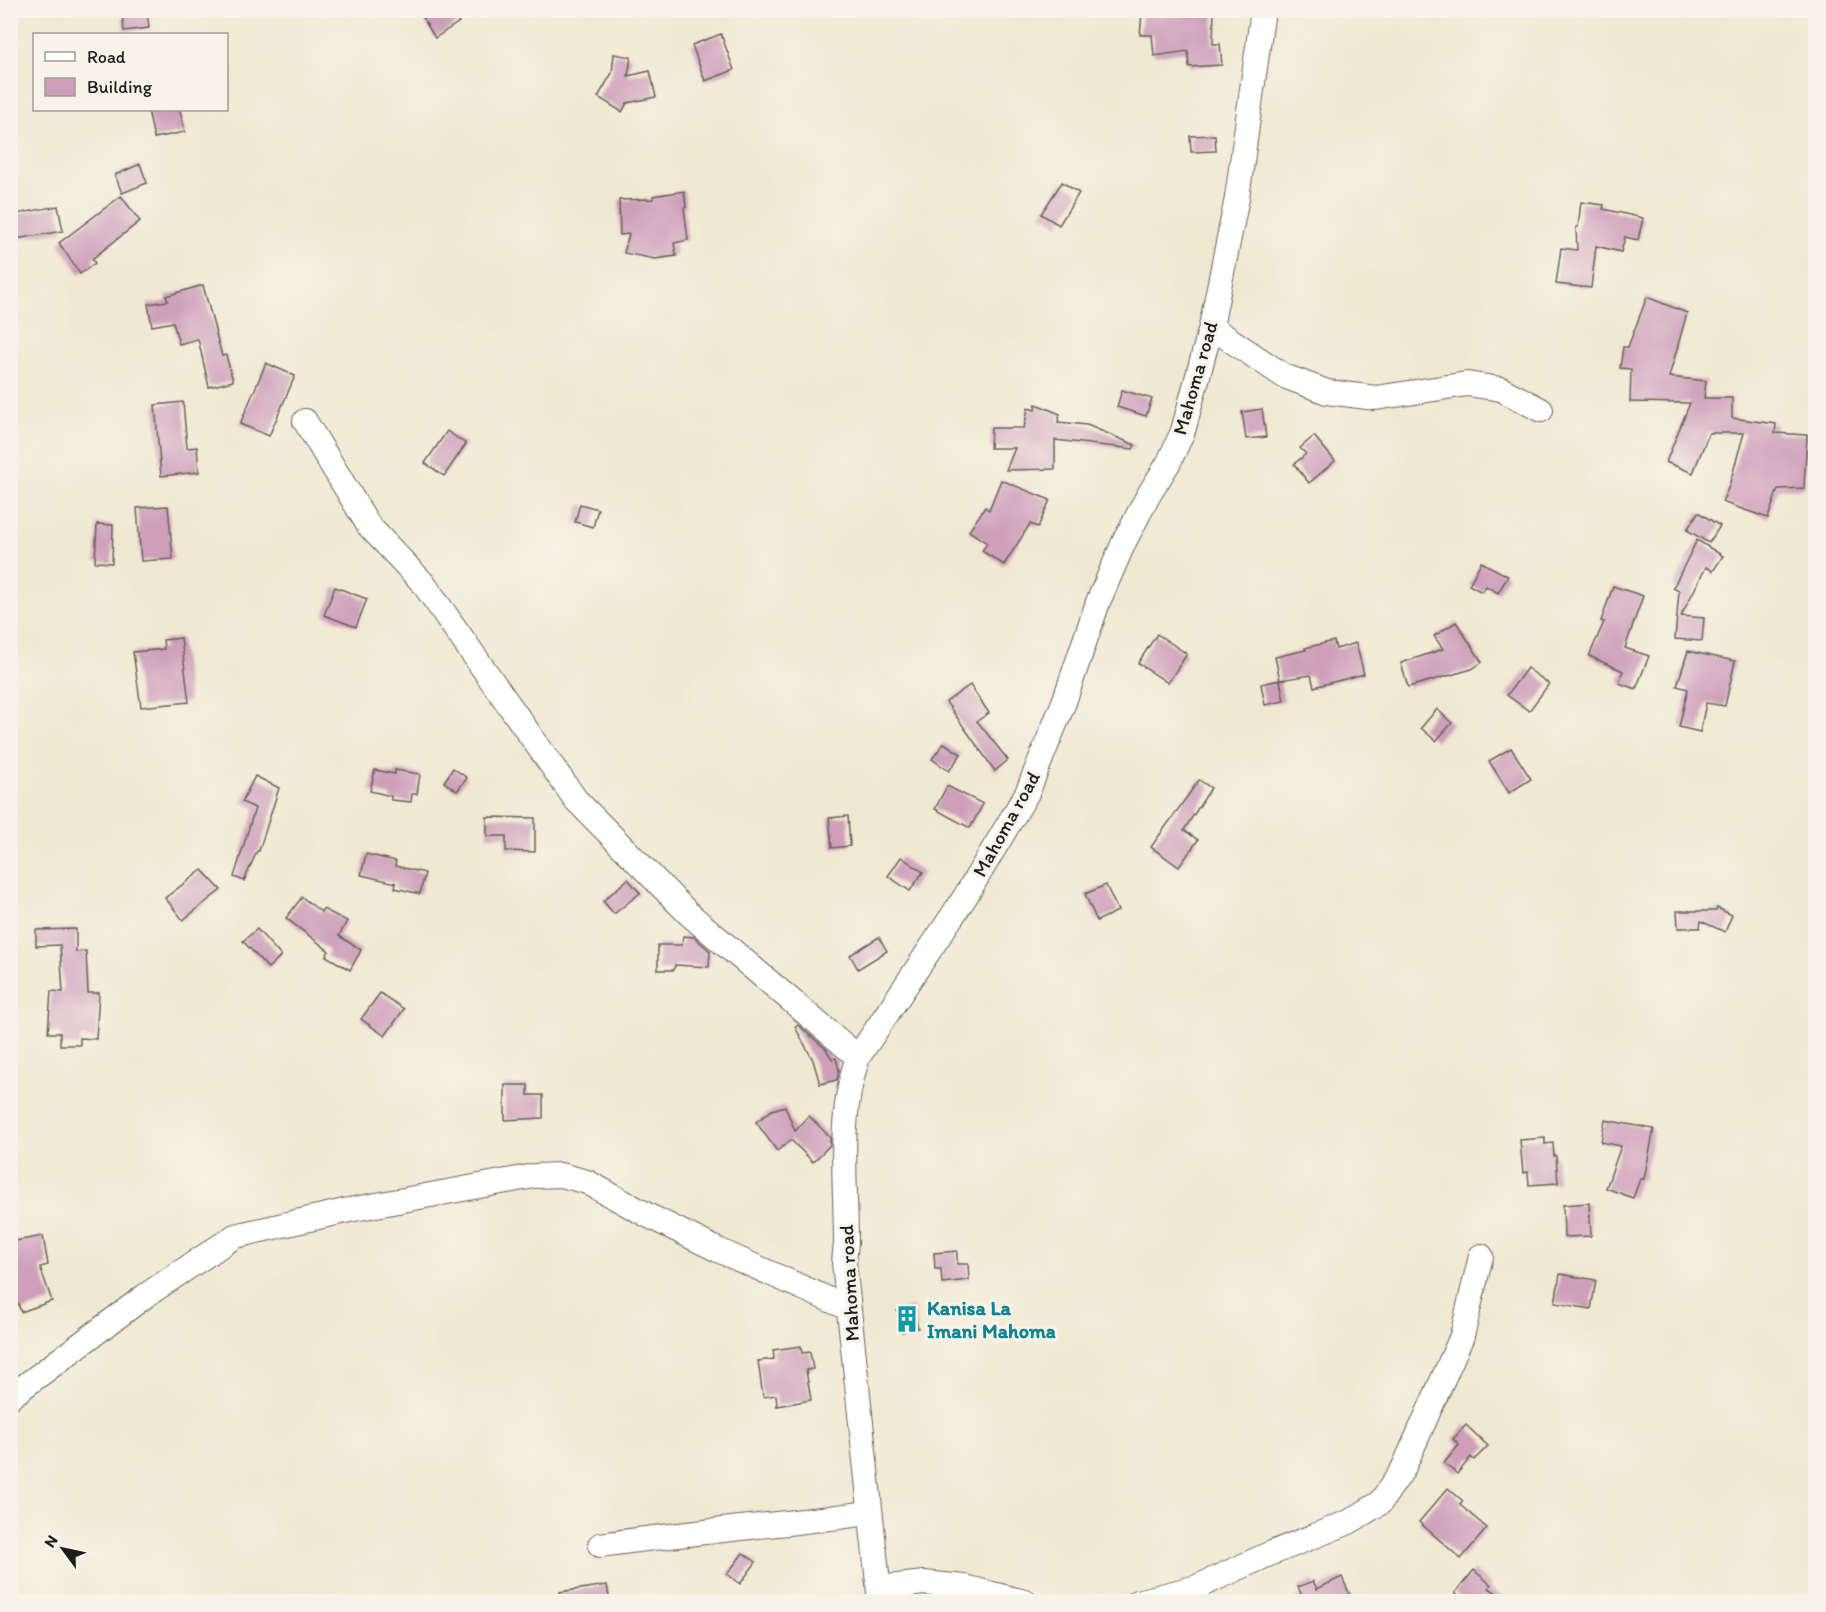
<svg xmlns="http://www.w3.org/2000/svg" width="1826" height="1612" viewBox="0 0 1826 1612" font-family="Itim,sans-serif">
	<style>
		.building { fill: #ce9eba }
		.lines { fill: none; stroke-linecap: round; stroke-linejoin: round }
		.minor-casing { stroke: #66635b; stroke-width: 26 }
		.minor { stroke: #fff; stroke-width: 24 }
		.labels { text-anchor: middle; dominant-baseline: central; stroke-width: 6; stroke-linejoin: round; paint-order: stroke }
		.street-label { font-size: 20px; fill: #1c1c1c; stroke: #f7f3e8 }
		.culture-label { font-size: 20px; font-weight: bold; fill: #0d838f; stroke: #f7f3e8; text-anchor: start }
	</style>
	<rect width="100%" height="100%" fill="#f7f3e8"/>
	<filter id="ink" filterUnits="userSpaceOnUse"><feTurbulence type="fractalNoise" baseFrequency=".0167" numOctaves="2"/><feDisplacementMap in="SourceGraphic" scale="12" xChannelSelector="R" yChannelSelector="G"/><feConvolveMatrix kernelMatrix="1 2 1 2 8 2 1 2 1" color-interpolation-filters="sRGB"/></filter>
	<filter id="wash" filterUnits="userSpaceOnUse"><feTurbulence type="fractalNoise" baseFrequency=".008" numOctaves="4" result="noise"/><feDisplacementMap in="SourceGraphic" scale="24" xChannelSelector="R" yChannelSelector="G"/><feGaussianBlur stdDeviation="1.35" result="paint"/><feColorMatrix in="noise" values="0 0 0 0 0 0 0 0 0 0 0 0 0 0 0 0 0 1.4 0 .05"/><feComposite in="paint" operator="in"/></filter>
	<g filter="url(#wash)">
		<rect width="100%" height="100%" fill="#f0e8d0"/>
		<g id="blocks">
			<g class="building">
				<path d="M 122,10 L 147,10 L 149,28 L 124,31 Z"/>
				<path d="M 418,10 L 452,10 L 459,22 L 435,38 Z"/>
				<path d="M 1177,10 L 1214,10 L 1213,44 L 1220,44 L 1222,65 L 1189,67 L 1188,51 L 1154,56 L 1152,35 L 1140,35 L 1142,13 L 1177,15 Z"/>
				<path d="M 721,34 L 734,70 L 705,81 L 692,45 Z"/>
				<path d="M 614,54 L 631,57 L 628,76 L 650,71 L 656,97 L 627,103 L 622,112 L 598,97 L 612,73 Z"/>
				<path d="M 148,110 L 180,110 L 185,132 L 154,138 Z"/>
				<path d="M 1215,135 L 1216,151 L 1191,152 L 1190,136 Z"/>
				<path d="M 140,164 L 147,183 L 122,193 L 115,175 Z"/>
				<path d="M 1062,182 L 1079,193 L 1059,225 L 1041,214 Z"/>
				<path d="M 684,191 L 686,207 L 684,208 L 688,240 L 674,243 L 676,256 L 655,259 L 624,253 L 629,234 L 620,235 L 619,200 L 653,199 L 653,196 Z"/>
				<path d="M 121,196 L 140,221 L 92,259 L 95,263 L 80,274 L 59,243 Z"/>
				<path d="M 1581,202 L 1604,205 L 1603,209 L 1643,218 L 1638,240 L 1625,237 L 1621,252 L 1596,246 L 1591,288 L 1556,284 L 1561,248 L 1577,250 L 1576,227 L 1578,227 Z"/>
				<path d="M 58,206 L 63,231 L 10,240 L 10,215 Z"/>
				<path d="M 203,285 L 222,356 L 226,355 L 233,381 L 209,387 L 198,339 L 179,344 L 173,322 L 152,326 L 148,304 L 168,301 L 166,296 Z"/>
				<path d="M 1647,297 L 1687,313 L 1669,377 L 1706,381 L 1704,398 L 1732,398 L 1732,418 L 1776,424 L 1775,433 L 1807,435 L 1804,488 L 1778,489 L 1768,518 L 1722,502 L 1729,486 L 1744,433 L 1709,433 L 1693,473 L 1666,462 L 1690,403 L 1630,402 L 1631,369 L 1620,368 L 1623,347 L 1628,347 Z"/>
				<path d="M 266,363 L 295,376 L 269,436 L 240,424 Z"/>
				<path d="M 1122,390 L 1152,399 L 1146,416 L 1117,407 Z"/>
				<path d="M 183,402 L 187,448 L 197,447 L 199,472 L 161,476 L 155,405 Z"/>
				<path d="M 1036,404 L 1060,414 L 1058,422 L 1087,425 L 1135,445 L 1133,449 L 1055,440 L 1055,469 L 1006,470 L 1015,448 L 990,448 L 991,428 L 1024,428 L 1028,408 L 1035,410 Z"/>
				<path d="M 1262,409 L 1266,437 L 1246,439 L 1242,412 Z"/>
				<path d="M 447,431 L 466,444 L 444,476 L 425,463 Z"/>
				<path d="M 1314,436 L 1335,461 L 1309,483 L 1294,464 L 1306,454 L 1300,448 Z"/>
				<path d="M 1001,480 L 1050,500 L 1038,527 L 1030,524 L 1004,565 L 982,551 L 987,543 L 969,531 L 985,507 L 989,510 Z"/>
				<path d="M 580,504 L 598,509 L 593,527 L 575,522 Z"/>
				<path d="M 168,506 L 173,559 L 141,561 L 137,508 Z"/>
				<path d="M 1698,512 L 1720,526 L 1709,543 L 1687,530 Z"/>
				<path d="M 97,524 L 113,525 L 112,563 L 95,562 Z"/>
				<path d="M 1697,540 L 1723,556 L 1713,571 L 1706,567 L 1681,616 L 1704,618 L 1702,641 L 1675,639 L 1679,591 L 1673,588 Z"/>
				<path d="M 1481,562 L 1508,576 L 1498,593 L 1486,586 L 1482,592 L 1469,585 Z"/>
				<path d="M 1613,586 L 1643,596 L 1625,648 L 1649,656 L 1636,689 L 1619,683 L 1623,671 L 1589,656 L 1604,622 L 1601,621 Z"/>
				<path d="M 335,587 L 367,599 L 356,627 L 324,615 Z"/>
				<path d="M 1456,622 L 1482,662 L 1472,669 L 1408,687 L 1401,663 L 1443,649 L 1434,636 Z"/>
				<path d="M 1157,634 L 1187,654 L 1168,683 L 1138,663 Z"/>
				<path d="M 181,638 L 189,702 L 141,707 L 133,652 L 164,649 L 163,640 Z"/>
				<path d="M 1334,641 L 1336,649 L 1356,643 L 1364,674 L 1314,687 L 1311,675 L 1280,680 L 1275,657 L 1306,650 L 1305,648 Z"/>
				<path d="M 1688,651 L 1735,661 L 1725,706 L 1706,703 L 1700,732 L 1679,727 L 1688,689 L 1677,686 Z"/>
				<path d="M 1527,668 L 1549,684 L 1529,711 L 1507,695 Z"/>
				<path d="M 1280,680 L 1284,701 L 1265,705 L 1261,684 Z"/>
				<path d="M 970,685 L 989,713 L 977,721 L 1008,760 L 995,771 L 946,702 Z"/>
				<path d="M 1437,709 L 1452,723 L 1436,741 L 1421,728 Z"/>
				<path d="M 944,743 L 961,754 L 949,771 L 932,759 Z"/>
				<path d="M 1511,748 L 1531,779 L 1509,793 L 1489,761 Z"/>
				<path d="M 453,768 L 467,778 L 457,791 L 444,782 Z"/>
				<path d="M 375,770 L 395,774 L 395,770 L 420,774 L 417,794 L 412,794 L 411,802 L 391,800 L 391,796 L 370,791 Z"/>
				<path d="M 255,776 L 279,788 L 259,851 L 257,851 L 244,881 L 234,877 L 255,808 L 242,802 Z"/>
				<path d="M 1199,780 L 1211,788 L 1184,830 L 1198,840 L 1179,867 L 1151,847 Z"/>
				<path d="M 947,786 L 983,804 L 970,828 L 935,809 Z"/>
				<path d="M 848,816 L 850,846 L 832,848 L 829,818 Z"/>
				<path d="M 487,817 L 535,818 L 535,852 L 506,851 L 506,836 L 487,836 Z"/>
				<path d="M 366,854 L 396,861 L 395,866 L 425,873 L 420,894 L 395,888 L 396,883 L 361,875 Z"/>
				<path d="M 901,857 L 923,872 L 910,891 L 888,876 Z"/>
				<path d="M 202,870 L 221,890 L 183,920 L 165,898 Z"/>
				<path d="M 628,879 L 640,893 L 614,914 L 603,901 Z"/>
				<path d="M 1106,885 L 1118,911 L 1097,921 L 1085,894 Z"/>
				<path d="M 302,897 L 321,912 L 323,909 L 347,921 L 339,936 L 361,950 L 350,970 L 326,956 L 329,951 L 286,918 Z"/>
				<path d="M 1717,908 L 1732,915 L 1725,932 L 1701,921 L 1700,928 L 1678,928 L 1677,911 L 1716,911 Z"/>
				<path d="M 76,929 L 76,952 L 86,951 L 88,993 L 99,993 L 96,1039 L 80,1038 L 80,1045 L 60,1045 L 60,1033 L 48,1033 L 51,991 L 63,992 L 60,945 L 36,946 L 36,930 Z"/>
				<path d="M 257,929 L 281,956 L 268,968 L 243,941 Z"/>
				<path d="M 683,936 L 694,937 L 710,951 L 709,967 L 675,965 L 674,970 L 658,970 L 658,945 L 682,945 Z"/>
				<path d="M 879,937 L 887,951 L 858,969 L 850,955 Z"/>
				<path d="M 380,993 L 404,1009 L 385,1036 L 361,1019 Z"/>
				<path d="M 798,1025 L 826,1049 L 832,1059 L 836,1058 L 839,1070 L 837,1080 L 820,1084 L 813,1060 L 795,1027 Z"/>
				<path d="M 505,1085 L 528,1085 L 528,1095 L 543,1095 L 543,1118 L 505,1120 Z"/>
				<path d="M 785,1106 L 795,1131 L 809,1116 L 830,1137 L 830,1145 L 813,1162 L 791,1140 L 777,1151 L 756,1122 L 772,1110 Z"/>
				<path d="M 1605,1120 L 1654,1129 L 1644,1179 L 1640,1179 L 1633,1198 L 1606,1188 L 1621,1146 L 1601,1142 Z"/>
				<path d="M 1545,1138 L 1545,1144 L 1553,1143 L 1554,1156 L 1556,1156 L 1558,1183 L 1529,1185 L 1528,1172 L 1523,1173 L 1520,1140 Z"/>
				<path d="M 1589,1203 L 1591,1236 L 1564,1237 L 1563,1205 Z"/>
				<path d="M 43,1236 L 48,1265 L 40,1267 L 52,1301 L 21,1312 L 10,1281 L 10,1242 Z"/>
				<path d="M 957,1251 L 957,1264 L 968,1264 L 969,1280 L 942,1283 L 941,1269 L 935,1269 L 934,1253 Z"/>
				<path d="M 1560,1274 L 1596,1280 L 1591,1309 L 1555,1303 Z"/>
				<path d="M 913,1307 L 918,1328 L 902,1332 L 897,1311 Z"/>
				<path d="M 801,1346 L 802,1353 L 810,1352 L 813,1369 L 806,1370 L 811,1400 L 777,1406 L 776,1395 L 763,1397 L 758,1361 L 774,1359 L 773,1350 Z"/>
				<path d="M 1466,1425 L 1488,1446 L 1474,1460 L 1471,1457 L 1457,1474 L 1444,1463 L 1459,1445 L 1453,1439 Z"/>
				<path d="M 1448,1488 L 1463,1501 L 1460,1505 L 1487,1528 L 1461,1559 L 1419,1522 Z"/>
				<path d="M 743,1553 L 756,1562 L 740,1584 L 727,1574 Z"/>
				<path d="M 1474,1570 L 1491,1585 L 1489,1588 L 1511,1602 L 1465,1602 L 1455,1593 Z"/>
				<path d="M 1342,1577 L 1353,1602 L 1290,1602 L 1302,1596 L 1298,1587 L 1313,1581 L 1317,1589 Z"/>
				<path d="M 607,1585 L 610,1602 L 561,1602 L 560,1592 Z"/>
			</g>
		</g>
	</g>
	<g filter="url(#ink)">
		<use href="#blocks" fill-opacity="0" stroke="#66635b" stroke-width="1.5"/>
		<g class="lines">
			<defs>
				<g id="minor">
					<path d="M 1211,327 L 1284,376 L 1327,392 L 1376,398 L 1467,384 L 1501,389 L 1541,410"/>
					<path d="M 305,421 L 369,526 L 423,583 L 576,800 L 689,914 L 858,1057"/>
					<path d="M 10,1397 L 145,1296 L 235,1236 L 349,1210 L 534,1176 L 561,1175 L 587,1182 L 647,1215 L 718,1250 L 848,1308"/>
					<path d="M 600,1545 C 690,1532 780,1525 869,1513"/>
					<path d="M 879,1588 L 924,1583 L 964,1587 L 1025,1602"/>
					<path d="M 880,1602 L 844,1263 L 846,1242 C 846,1181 837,1116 858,1057 L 965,897 L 1027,793 L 1064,702 L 1098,602 L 1124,542 L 1148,496 L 1169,462 L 1183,431 L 1211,327 L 1237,198 L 1263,10"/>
					<path d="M 1138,1602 L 1197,1587 L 1267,1555 L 1349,1522 L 1380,1503 L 1403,1469 L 1462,1336 L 1481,1256"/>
				</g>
			</defs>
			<use href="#minor" class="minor-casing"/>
			<use href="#minor" class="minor"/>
		</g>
	</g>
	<defs>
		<symbol id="building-bare" viewBox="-9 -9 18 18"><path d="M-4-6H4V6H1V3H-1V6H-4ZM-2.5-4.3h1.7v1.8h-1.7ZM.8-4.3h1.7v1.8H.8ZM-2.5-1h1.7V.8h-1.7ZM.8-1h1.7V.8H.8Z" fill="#0f9aa8" stroke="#f7f3e8" stroke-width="2.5" paint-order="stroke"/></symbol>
	</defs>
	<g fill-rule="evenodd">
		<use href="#building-bare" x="888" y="1300" width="38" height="38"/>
	</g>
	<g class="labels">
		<g class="street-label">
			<text transform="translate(1195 378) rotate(-74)">Mahoma road</text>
			<text transform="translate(1006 824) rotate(-61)">Mahoma road</text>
			<text transform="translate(849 1283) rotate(-93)">Mahoma road</text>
		</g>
		<g class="culture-label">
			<text x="927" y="1308">Kanisa La<tspan x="927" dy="23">Imani Mahoma</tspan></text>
		</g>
	</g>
	<rect width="1826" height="1612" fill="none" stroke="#f7f3e8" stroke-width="36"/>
	<rect x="33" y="33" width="195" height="78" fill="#f7f3e8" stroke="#9f9d96" stroke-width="1.5"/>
	<rect x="45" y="52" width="30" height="9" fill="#ffffff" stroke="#9f9d96" stroke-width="1.5"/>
	<text x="87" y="63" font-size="18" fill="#1c1c1c">Road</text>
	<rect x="45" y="78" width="30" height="18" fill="#ce9eba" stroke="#9f9d96" stroke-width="1.5"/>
	<text x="87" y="93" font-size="18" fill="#1c1c1c">Building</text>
	<g transform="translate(63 1549) rotate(303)" stroke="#f7f3e8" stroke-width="4.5" paint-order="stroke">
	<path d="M0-4.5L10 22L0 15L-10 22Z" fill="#1c1c1c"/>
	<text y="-9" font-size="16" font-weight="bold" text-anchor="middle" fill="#1c1c1c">N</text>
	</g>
</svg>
